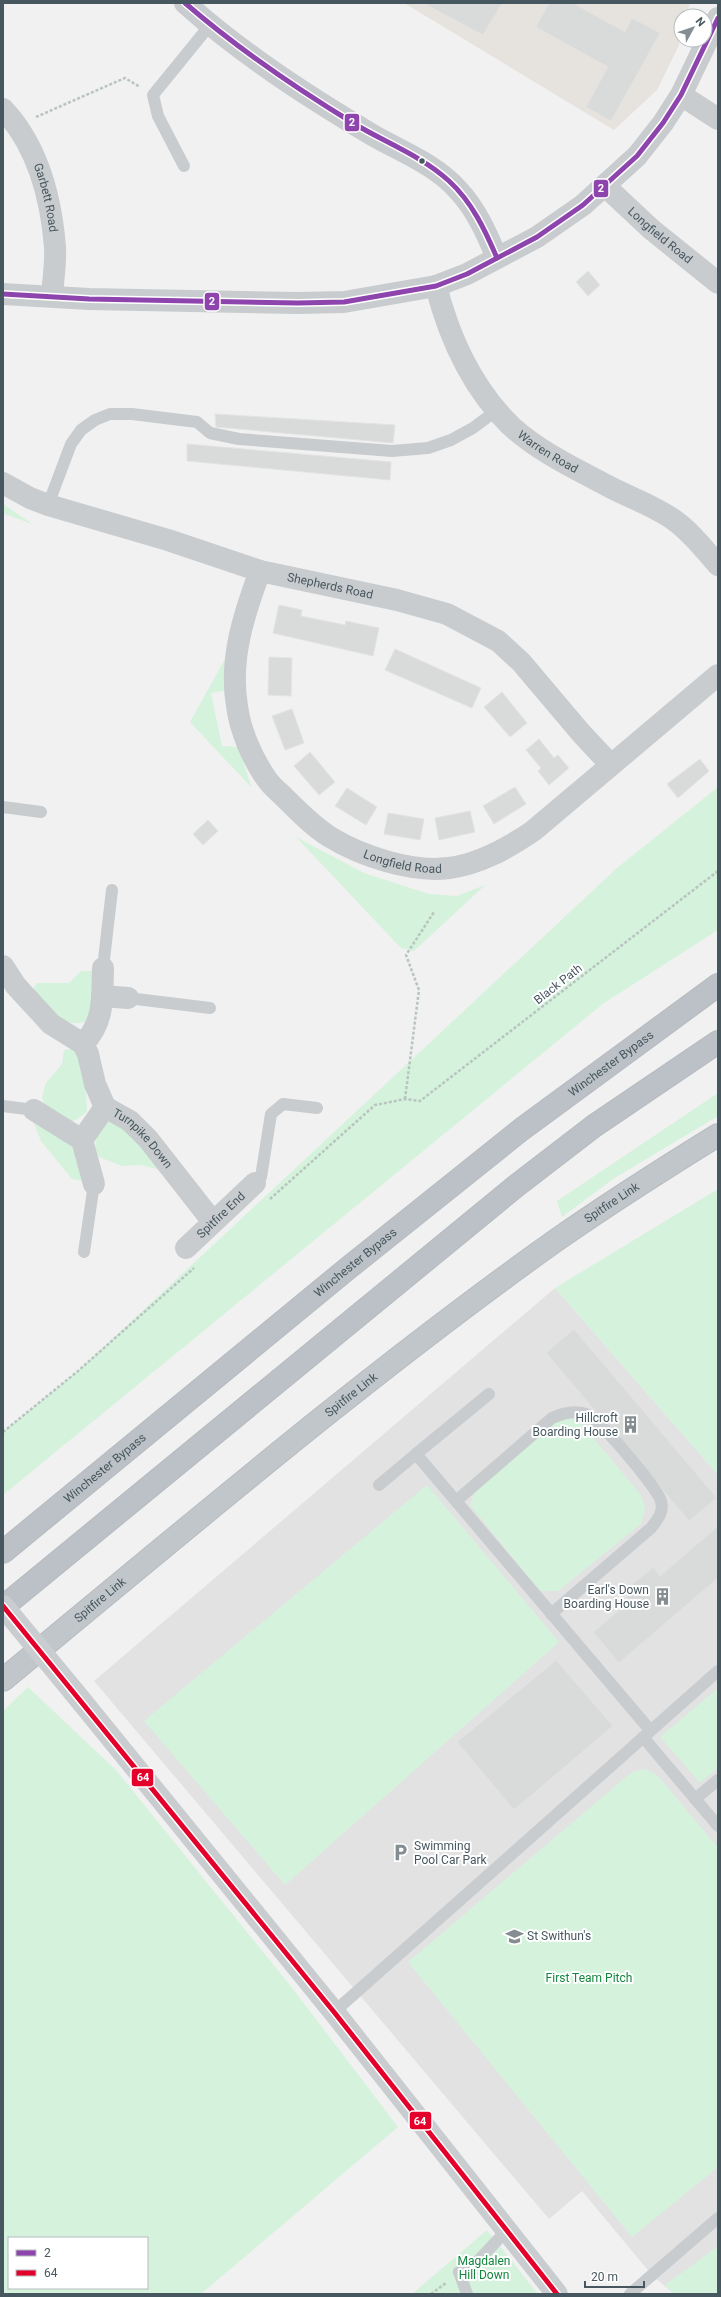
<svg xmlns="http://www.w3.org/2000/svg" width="721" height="2297" viewBox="0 0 721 2297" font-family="Roboto,sans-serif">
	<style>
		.commercial { fill: #e6e3df }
		.education { fill: #e3e2e3 }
		.green { fill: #d5f2dc; fill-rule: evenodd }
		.building { fill: #d9dada; stroke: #e3e3e4 }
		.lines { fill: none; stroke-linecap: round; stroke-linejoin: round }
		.trunk-casing { stroke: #b6bcc1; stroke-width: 24 }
		.motorway-casing { stroke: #b6bcc1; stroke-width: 24 }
		.path { stroke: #b7c4bf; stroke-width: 2.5; stroke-dasharray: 3 2; stroke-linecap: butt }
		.service { stroke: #c8ccce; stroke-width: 12 }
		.minor { stroke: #c8ccce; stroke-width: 22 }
		.secondary { stroke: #cacdd0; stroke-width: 22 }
		.trunk { stroke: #c0c6ca; stroke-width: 22 }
		.motorway { stroke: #bbc1c6; stroke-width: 22 }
		.secondary-bridge { stroke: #cacdd0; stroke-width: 22 }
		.bus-1-casing { stroke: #fff; stroke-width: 8 }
		.bus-2-casing { stroke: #fff; stroke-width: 8 }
		.bus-1 { stroke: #8e44ad; stroke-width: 5 }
		.bus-2 { stroke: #e4002b; stroke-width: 5 }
		.bus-dot { fill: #47575f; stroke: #fff; stroke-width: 1.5 }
		.labels { text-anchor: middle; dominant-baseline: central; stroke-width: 4; stroke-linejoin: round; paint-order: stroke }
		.street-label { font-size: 12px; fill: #47575f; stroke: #fff }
		.poi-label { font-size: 12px; fill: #47575f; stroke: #fff; text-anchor: end }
		.park-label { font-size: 12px; fill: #13863e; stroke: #fff }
		.line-badge { stroke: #fff; stroke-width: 1.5 }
		.badge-label { font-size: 11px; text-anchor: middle; font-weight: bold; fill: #fff }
	</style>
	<rect width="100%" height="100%" fill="#f2f1f1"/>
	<path class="commercial" d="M 404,3 L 690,3 L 686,16 L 681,16 L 679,45 L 657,90 L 614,130 Z"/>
	<path class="education" d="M 555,1288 L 718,1475 L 718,2294 L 674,2294 L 652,2275 L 582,2191 L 549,2219 L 94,1681 Z"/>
	<g class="green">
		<path d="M 3,504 L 34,525 L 3,513 Z"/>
		<path d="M 226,657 L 229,690 L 211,693 L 222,746 L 238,747 L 252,788 L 190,722 Z"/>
		<path d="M 718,787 L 718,930 L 604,1003 L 3,1495 L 3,1432 L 78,1371 L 617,868 Z"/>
		<path d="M 296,837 L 364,873 L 429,894 L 457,896 L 485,885 L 414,951 L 401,948 Z"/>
		<path d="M 81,971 L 96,971 L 89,1021 C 61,1029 51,1010 31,992 L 37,983 L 69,983 Z"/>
		<path d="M 76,1048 L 86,1089 L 87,1112 L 71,1123 L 45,1107 L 42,1097 L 46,1083 L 62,1064 L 64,1050 Z"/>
		<path d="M 718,1093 L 718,1116 L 613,1179 L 562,1217 L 557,1201 Z"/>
		<path d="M 32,1118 L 62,1136 L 82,1158 L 89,1182 L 72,1179 L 41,1141 Z"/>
		<path d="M 112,1119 L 128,1125 L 161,1170 L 140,1165 L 122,1166 L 99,1157 C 91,1139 97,1130 112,1119 Z"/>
		<path d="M 718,1189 L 718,1475 L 555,1288 Z"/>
		<path d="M 570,1418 L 579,1421 L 641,1495 L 645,1509 L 641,1524 L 558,1591 L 540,1591 L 470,1505 L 477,1486 L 552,1420 Z"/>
		<path d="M 427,1485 L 559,1642 L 285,1885 L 144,1721 Z"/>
		<path d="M 28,1687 L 116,1770 L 293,1989 L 398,2127 L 201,2294 L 3,2294 L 3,1711 ZM 9,2238 L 147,2238 L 147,2288 L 9,2288 Z"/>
		<path d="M 718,1688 L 718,1768 L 700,1783 L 660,1737 Z"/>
		<path d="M 645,1769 L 658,1776 L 718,1848 L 718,2167 L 632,2237 L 408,1962 L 632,1772 Z"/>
		<path d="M 487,2230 L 538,2294 L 412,2294 Z"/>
		<path d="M 718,2246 L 718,2294 L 674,2294 L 665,2285 Z"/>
	</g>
	<g class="building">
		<path d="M 423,3 L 502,3 L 483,35 Z"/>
		<path d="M 549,3 L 573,3 L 625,32 L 632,18 L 660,33 L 611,121 L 586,107 L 608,67 L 536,27 Z"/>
		<path d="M 588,271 L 600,285 L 588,296 L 576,282 Z"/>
		<path d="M 215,414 L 395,425 L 393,443 L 216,427 Z"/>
		<path d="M 187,444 L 391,462 L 390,480 L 187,461 Z"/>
		<path d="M 279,605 L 302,610 L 301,616 L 345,625 L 346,621 L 379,628 L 373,656 L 273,633 Z"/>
		<path d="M 395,649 L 481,688 L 472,708 L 385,670 Z"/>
		<path d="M 269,657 L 292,658 L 291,696 L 268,695 Z"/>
		<path d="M 502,692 L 527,723 L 510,737 L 484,707 Z"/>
		<path d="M 292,709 L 304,743 L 285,750 L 272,716 Z"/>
		<path d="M 539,739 L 554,758 L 558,755 L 569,768 L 549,785 L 538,771 L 541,768 L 526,750 Z"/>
		<path d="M 310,752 L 335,782 L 319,795 L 294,766 Z"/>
		<path d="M 700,759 L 709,771 L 678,798 L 667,784 Z"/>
		<path d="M 515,787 L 526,804 L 494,824 L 483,806 Z"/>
		<path d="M 347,788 L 377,807 L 366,825 L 335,806 Z"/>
		<path d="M 470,811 L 475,832 L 439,840 L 435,818 Z"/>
		<path d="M 388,813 L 424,819 L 420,840 L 384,834 Z"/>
		<path d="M 208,820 L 218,831 L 203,845 L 193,834 Z"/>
		<path d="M 574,1329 L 717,1498 L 689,1521 L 546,1353 Z"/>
		<path d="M 718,1526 L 718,1578 L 619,1663 L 593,1632 L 630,1601 L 623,1592 L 653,1567 L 660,1576 Z"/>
		<path d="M 556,1660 L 613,1726 L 514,1810 L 457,1742 Z"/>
	</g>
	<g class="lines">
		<defs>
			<g id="trunk">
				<path id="s8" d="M 3,1680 C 184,1531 364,1377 555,1241 C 608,1204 663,1169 718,1135"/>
			</g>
			<g id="motorway">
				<path id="s9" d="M 3,1552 L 347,1269 L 522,1129 L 718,985"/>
				<path d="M 3,1607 L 516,1186 L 594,1126 L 718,1042"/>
			</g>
		</defs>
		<use href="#trunk" class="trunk-casing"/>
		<use href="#motorway" class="motorway-casing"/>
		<g class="path">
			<path d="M 36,117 L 125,78 L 140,87"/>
			<path d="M 405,1099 L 419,990 L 406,955 L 434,912"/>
			<path d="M 270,1199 L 375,1105 L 405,1099 L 420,1101 L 718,871"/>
			<path d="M 3,1432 L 78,1371 L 194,1268"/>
			<path d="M 431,2294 L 446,2283"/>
		</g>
		<g class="service">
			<path d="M 184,166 L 158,116 L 153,95 L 210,25"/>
			<path d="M 48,505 L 71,444 L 81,430 L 95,420 L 110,414 L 132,414 L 197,422 L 210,433 L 239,439 L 392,451 L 428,448 L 451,440 L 473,428 L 497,410"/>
			<path d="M 3,807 L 41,812"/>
			<path d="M 103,968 L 112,890"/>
			<path d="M 128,998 L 210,1008"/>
			<path d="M 3,1106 L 34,1110"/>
			<path d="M 255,1183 L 261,1177 L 271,1114 L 283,1104 L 317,1108"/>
			<path d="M 84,1252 L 94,1184"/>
			<path d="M 489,1394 L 416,1454 L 650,1730"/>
			<path d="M 379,1485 L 416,1454"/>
			<path d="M 456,1501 L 552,1418 C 563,1413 577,1410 588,1415 C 600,1420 658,1489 661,1501 C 664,1512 658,1519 651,1528 L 551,1614"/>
			<path d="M 643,1737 L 718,1826"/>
			<path d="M 695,1799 L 718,1780"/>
			<path d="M 334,2012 L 718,1671"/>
			<path d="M 467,2294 L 459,2272 L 477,2262 L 506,2231"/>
			<path d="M 630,2294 L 718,2218"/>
		</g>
		<g class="minor">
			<path d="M 185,3 C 241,53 304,94 369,133 C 399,151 434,163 458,190 C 476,209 487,234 497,258"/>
			<path d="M 681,95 L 718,119"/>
			<path id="s1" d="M 3,109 C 38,146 51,197 55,247 C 56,263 53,280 52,296"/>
			<path id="s2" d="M 605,186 L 651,229 L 718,283"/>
			<path id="s3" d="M 436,286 C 449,337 472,388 511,426 C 538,451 574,468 606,485 C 628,497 653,505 674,520 C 691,532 704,549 718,565"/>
			<path d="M 3,294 L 89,299 L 298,303 L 344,302 L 436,286 L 467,274 L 537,237 L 583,205 L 637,156 L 663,123 L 681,95 L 718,18"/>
			<path id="s4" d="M 3,483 L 30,498 L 48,505 L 168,540 L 260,571 L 397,600 L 447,614 L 498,641 L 521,662 L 581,733 L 610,764"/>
			<path id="s5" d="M 260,571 C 244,614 229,659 237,706 C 240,730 252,758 266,778 C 271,786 279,792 285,798 C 299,812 314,827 330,837 C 361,856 412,873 449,868 C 480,864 508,848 533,831 L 718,675"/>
			<path id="s6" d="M 3,966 L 16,986 L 51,1024 L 83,1044 L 88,1054 L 95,1084 L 105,1107 L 130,1121 L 148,1139 L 213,1222"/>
			<path d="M 102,996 L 128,998"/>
			<path d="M 83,1044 C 105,1021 102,998 103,968"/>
			<path d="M 34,1110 L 82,1140"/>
			<path d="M 94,1184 L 82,1140 L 105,1107"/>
			<path id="s7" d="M 186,1248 L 255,1183"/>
		</g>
		<path class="secondary" d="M 74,1692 L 334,2012 L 557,2294"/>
		<use href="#trunk" class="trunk"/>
		<use href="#motorway" class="motorway"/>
		<path class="secondary-bridge" d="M 3,1606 L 74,1692"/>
		<defs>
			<g id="bus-1">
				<path d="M 185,3 C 237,48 294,87 353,123 C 384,142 422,156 449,181 C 472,202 485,230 497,258"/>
				<path d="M 3,294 L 89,299 L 298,303 L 344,302 L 436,286 L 467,274 L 537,237 L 583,205 L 637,156 L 663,123 L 681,95 L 718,18"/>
			</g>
			<path id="bus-2" d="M 3,1606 L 334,2012 L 557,2294"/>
		</defs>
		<use href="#bus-1" class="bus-1-casing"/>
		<use href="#bus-2" class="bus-2-casing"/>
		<use href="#bus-1" class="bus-1"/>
		<use href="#bus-2" class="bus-2"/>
	</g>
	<defs>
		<symbol id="building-bare" viewBox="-9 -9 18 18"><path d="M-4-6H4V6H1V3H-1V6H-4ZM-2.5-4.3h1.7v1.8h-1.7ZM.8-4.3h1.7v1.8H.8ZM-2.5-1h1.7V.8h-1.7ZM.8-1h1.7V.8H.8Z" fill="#838d92" stroke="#fff" stroke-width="2.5" paint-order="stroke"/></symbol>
		<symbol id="parking-bare" viewBox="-9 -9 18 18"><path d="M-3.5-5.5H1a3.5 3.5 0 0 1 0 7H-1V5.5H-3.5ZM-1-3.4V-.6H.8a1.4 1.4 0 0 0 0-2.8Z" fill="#838d92" stroke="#fff" stroke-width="2.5" paint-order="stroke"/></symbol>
		<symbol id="school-bare" viewBox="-9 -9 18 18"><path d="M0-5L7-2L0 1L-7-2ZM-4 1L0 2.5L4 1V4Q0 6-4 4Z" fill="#838d92" stroke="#fff" stroke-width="2.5" paint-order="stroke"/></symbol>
	</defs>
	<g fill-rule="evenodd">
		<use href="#building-bare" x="618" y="1412" width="25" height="25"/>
		<use href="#building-bare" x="650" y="1584" width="25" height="25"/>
		<use href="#parking-bare" x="388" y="1840" width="25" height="25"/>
		<use href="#school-bare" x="502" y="1924" width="25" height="25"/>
	</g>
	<circle class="bus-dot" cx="422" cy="161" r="3.5"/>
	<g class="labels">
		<g class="street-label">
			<text stroke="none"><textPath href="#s1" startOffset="100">Garbett Road</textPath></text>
			<text stroke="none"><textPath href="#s2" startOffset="74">Longfield Road</textPath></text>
			<text stroke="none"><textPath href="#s3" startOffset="206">Warren Road</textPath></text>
			<text stroke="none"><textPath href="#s4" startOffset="344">Shepherds Road</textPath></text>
			<text stroke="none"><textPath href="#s5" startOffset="382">Longfield Road</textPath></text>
			<text transform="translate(558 984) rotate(-38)">Black Path</text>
			<text stroke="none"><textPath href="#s9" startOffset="780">Winchester Bypass</textPath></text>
			<text stroke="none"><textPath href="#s6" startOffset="230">Turnpike Down</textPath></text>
			<text stroke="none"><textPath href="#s8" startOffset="774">Spitfire Link</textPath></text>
			<text stroke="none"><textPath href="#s7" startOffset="48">Spitfire End</textPath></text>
			<text stroke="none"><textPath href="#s9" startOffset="456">Winchester Bypass</textPath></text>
			<text stroke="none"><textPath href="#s8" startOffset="450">Spitfire Link</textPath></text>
			<text stroke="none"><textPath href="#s9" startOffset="132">Winchester Bypass</textPath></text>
			<text stroke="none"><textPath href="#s8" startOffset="126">Spitfire Link</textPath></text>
		</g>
		<g class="poi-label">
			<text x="618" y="1418">Hillcroft<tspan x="618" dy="14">Boarding House</tspan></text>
			<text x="649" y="1590">Earl's Down<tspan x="649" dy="14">Boarding House</tspan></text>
			<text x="414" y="1846" text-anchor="start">Swimming<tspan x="414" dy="14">Pool Car Park</tspan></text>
			<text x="527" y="1936" text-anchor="start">St Swithun's</text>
		</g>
		<g class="park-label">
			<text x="589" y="1978">First Team Pitch</text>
			<text x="484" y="2261">Magdalen<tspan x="484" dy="14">Hill Down</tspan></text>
		</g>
	</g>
	<g class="line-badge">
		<rect x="344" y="113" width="16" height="19" rx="4" fill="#8e44ad"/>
		<rect x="593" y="179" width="16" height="19" rx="4" fill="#8e44ad"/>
		<rect x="204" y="292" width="16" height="19" rx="4" fill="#8e44ad"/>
		<rect x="131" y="1768" width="23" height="19" rx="4" fill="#e4002b"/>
		<rect x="409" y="2111" width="23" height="19" rx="4" fill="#e4002b"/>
	</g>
	<g class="badge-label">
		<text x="352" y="126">2</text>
		<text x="601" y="192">2</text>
		<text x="212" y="305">2</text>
		<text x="143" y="1781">64</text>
		<text x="420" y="2125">64</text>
	</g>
	<rect width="721" height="2297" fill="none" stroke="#47575f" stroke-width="8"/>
	<rect x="8" y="2237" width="140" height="52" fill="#ffffff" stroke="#b5bcbf"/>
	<rect x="16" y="2250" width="20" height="6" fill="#8e44ad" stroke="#b5bcbf"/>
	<text x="44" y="2257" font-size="12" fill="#47575f">2</text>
	<rect x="16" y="2270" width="20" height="6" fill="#e4002b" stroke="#b5bcbf"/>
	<text x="44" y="2277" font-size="12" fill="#47575f">64</text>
	<g transform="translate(693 28) rotate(50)"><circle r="19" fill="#ffffff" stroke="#b5bcbf"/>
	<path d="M0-3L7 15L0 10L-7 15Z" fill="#838d92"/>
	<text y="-6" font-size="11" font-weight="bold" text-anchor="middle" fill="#47575f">N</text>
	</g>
	<path d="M585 2281v6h59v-6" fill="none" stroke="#47575f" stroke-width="2"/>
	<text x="591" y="2281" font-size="12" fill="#47575f" stroke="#ffffff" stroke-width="3" paint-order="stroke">20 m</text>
</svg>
